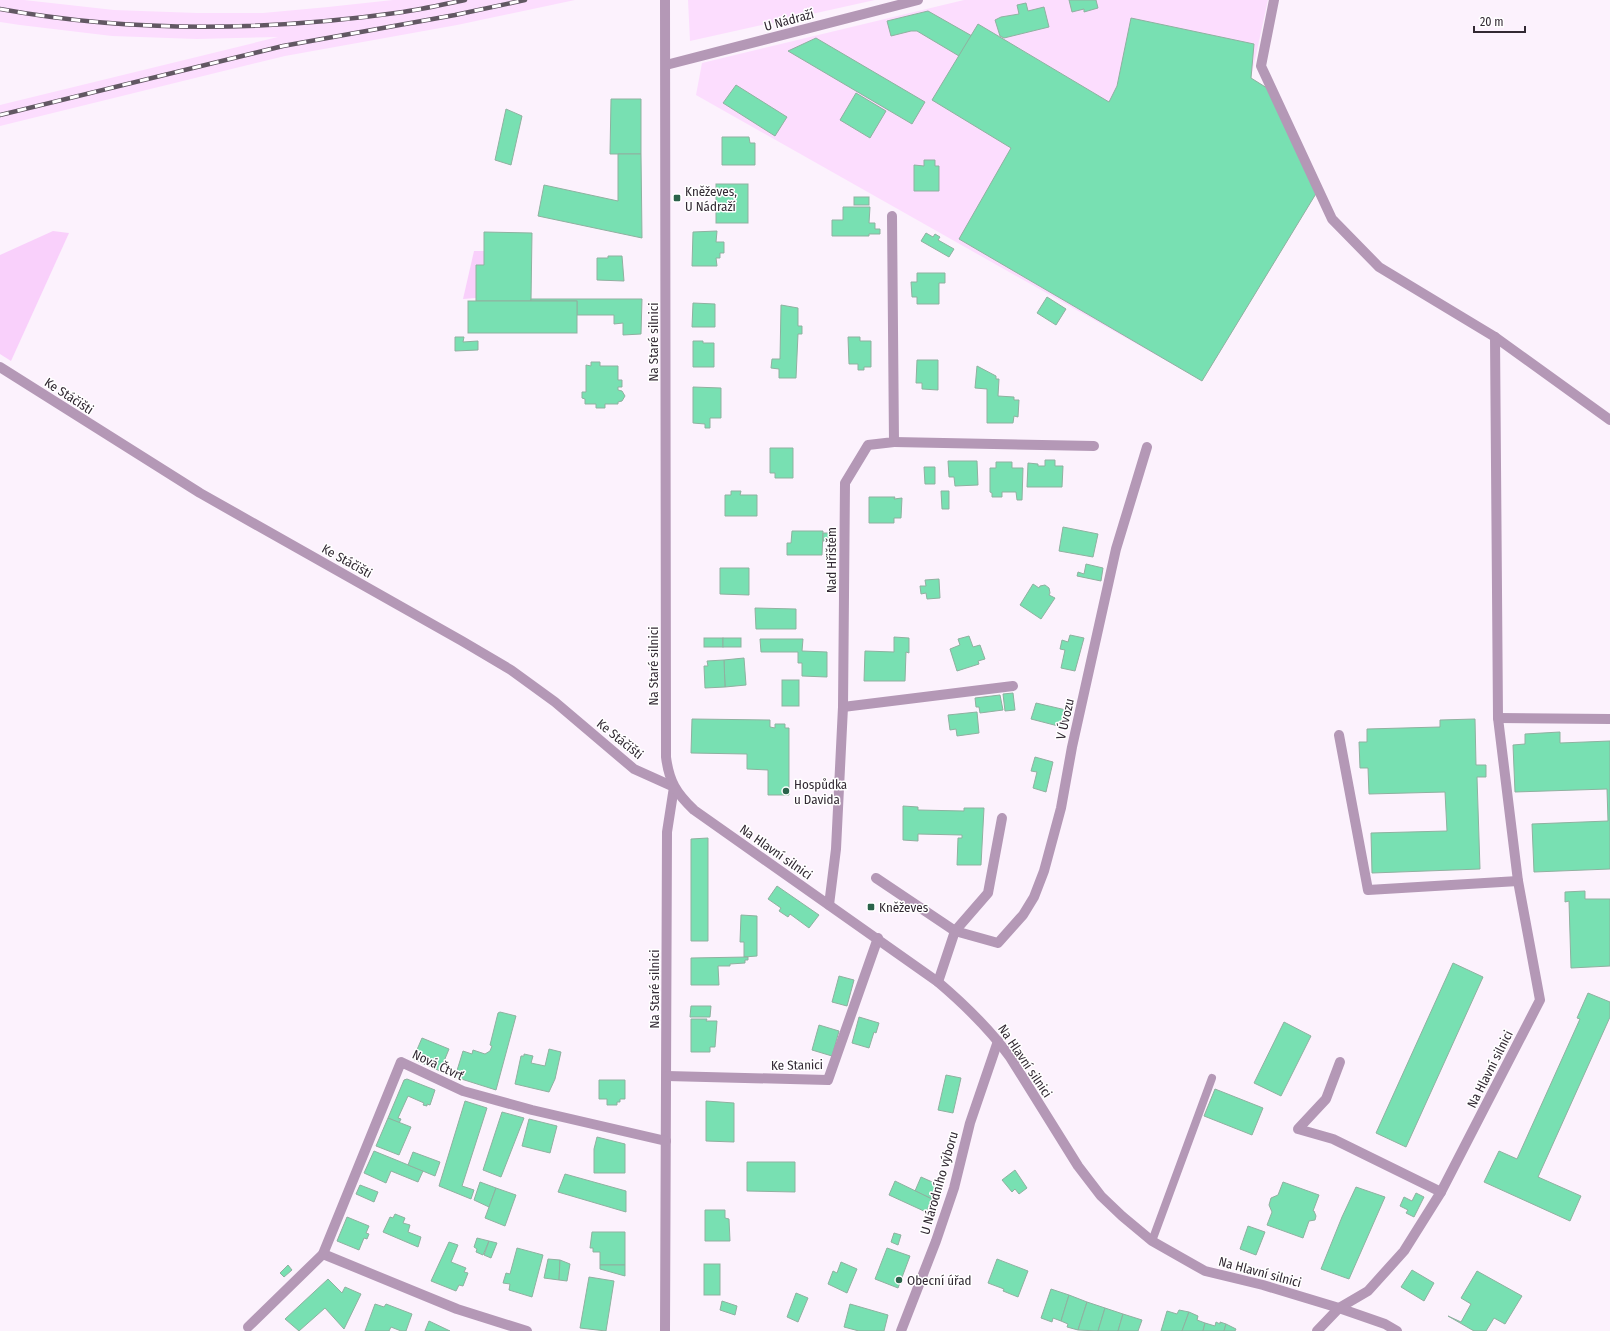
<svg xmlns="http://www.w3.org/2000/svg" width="1610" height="1331" viewBox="0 0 1610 1331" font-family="'Fira Sans Condensed',sans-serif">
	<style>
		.built { fill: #fcddfe }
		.green { fill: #f9d0fb }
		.building { fill: #78e0b2; stroke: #8fb1a0 }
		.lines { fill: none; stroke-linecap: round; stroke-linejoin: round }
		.service { stroke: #b498b6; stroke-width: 8 }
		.minor { stroke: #b498b6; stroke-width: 10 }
		.tertiary { stroke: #b498b6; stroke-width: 10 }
		.rail-casing { stroke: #625863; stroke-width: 4.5 }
		.rail { stroke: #fff; stroke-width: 3; stroke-dasharray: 9; stroke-linecap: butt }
		.poi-dot { fill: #2b634b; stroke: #fff; stroke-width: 1.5 }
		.labels { text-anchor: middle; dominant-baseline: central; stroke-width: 3; stroke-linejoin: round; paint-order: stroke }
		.street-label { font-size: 13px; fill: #322933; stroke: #fff }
		.poi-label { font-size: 13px; fill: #322933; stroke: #fff; text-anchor: start }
	</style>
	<rect width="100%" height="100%" fill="#fcf2fd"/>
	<g class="built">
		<path d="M 0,0 L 24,0 L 114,10 L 197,13 L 263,13 L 328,7 L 393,0 L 575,0 L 457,25 L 285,56 L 0,126 L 0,105 L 278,37 L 197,39 L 112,36 L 20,25 L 0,22 Z"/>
		<path d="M 688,0 L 875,0 L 690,41 Z"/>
		<path d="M 964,0 L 1268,0 L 1251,78 L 1267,88 L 1317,192 L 1202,381 L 696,95 L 702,63 Z"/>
	</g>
	<g class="green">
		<path d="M 53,231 L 69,233 L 11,361 L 0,354 L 0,255 Z"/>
		<path d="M 474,251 L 484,251 L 484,265 L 476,265 L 476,298 L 463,299 Z"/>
	</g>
	<g class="building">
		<path d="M 1069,0 L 1096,0 L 1098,8 L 1084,12 L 1084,9 L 1072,12 Z"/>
		<path d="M 1026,3 L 1028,11 L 1044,7 L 1049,27 L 1004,38 L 1000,36 L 995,20 L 1001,17 L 1019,14 L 1017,5 Z"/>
		<path d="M 928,11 L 972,36 L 959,56 L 917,31 L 911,31 L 891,36 L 887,21 Z"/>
		<path d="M 1131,18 L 1254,44 L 1251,78 L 1267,88 L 1317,192 L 1202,381 L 959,239 L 1011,148 L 932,100 L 978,24 L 1109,102 L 1117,86 Z"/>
		<path d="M 816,38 L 925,102 L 912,124 L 788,51 Z"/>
		<path d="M 736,85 L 787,117 L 775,136 L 723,103 Z"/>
		<path d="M 856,93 L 886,111 L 870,138 L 840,120 Z"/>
		<path d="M 611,99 L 641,99 L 641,154 L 610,154 Z"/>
		<path d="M 506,109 L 522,116 L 511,165 L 495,160 Z"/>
		<path d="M 722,137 L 749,137 L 750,143 L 755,143 L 755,165 L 722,165 Z"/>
		<path d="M 618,154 L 641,154 L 642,238 L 538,216 L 544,185 L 618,201 Z"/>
		<path d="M 924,160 L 935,160 L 935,166 L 939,166 L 939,191 L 914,191 L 914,165 L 924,166 Z"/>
		<rect x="716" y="184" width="32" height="39"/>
		<rect x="854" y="197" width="15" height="8"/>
		<path d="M 843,207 L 870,207 L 869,223 L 875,223 L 875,229 L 880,229 L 880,234 L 869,234 L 869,236 L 832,236 L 832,220 L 843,220 Z"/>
		<path d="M 717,231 L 716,242 L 724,242 L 724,253 L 720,253 L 720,258 L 716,258 L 717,266 L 692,266 L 693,232 Z"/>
		<path d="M 484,232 L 532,233 L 531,301 L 476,301 L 476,265 L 484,265 Z"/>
		<path d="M 926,233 L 933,237 L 935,234 L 940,237 L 938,240 L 954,249 L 949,257 L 921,241 Z"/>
		<path d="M 608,256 L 622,256 L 624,281 L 597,280 L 597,258 L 608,258 Z"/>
		<path d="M 917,273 L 945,273 L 945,283 L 939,283 L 939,304 L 917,304 L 917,297 L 912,297 L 911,282 L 917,282 Z"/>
		<path d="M 1047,297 L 1066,309 L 1056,325 L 1037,313 Z"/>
		<path d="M 531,299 L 642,299 L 641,334 L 623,335 L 623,323 L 614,324 L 614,315 L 577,315 L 577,301 L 531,301 Z"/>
		<rect x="468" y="301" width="109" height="32"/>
		<path d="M 693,303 L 715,304 L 715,327 L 692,327 Z"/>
		<path d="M 781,305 L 798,308 L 798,326 L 802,326 L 802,334 L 798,334 L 796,378 L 779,378 L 779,369 L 771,368 L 772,359 L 780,359 Z"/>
		<path d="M 455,337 L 464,337 L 463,342 L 478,341 L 478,350 L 455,351 Z"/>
		<path d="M 848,337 L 860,337 L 860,341 L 871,341 L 871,367 L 864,367 L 864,370 L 858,370 L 858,364 L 849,364 Z"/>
		<path d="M 693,341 L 703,341 L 703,343 L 714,343 L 714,367 L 693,367 Z"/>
		<path d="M 917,360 L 938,360 L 938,390 L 922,389 L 922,383 L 916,383 Z"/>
		<path d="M 591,362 L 600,362 L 600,366 L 618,366 L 618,380 L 622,380 L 622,387 L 618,387 L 618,390 L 622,391 L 625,396 L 622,401 L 618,402 L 618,404 L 605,404 L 605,408 L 596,408 L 596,404 L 585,404 L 585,399 L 582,398 L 582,392 L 586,392 L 586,365 L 591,366 Z"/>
		<path d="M 977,366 L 996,376 L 996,379 L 999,379 L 998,396 L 1014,397 L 1014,400 L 1019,400 L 1018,417 L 1014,416 L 1013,423 L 987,423 L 987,389 L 975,388 Z"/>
		<path d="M 693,387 L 721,388 L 721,418 L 710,418 L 710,428 L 705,428 L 705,424 L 693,423 Z"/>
		<path d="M 770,448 L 793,448 L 793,478 L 775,478 L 775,473 L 770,473 Z"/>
		<path d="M 1045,460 L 1055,460 L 1055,466 L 1063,466 L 1062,487 L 1027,487 L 1028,463 L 1038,464 L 1038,466 L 1045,466 Z"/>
		<path d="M 948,461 L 977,461 L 978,485 L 955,486 L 954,477 L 949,477 Z"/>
		<path d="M 996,462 L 1012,462 L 1012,468 L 1023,468 L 1022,500 L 1017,500 L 1016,492 L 1002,492 L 1002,497 L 992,497 L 992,493 L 990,492 L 990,468 L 996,468 Z"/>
		<path d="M 924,467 L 935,467 L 935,484 L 925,484 Z"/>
		<path d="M 731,491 L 741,491 L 740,495 L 757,495 L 757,516 L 725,516 L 725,495 L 731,495 Z"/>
		<path d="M 941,491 L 949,491 L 949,509 L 942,509 Z"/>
		<path d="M 869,497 L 895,497 L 894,499 L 902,498 L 901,518 L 894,518 L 894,523 L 869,523 Z"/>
		<path d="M 1063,527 L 1098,534 L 1093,557 L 1059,551 Z"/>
		<path d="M 792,531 L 823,531 L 822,555 L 787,555 L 787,543 L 791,543 Z"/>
		<path d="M 823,533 L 835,533 L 835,542 L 823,541 Z"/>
		<path d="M 1086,564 L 1103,568 L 1101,581 L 1077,576 L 1078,572 L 1084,574 Z"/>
		<path d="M 720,568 L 749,568 L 749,595 L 720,594 Z"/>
		<path d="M 939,579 L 940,598 L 927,599 L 926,593 L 921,594 L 920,586 L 926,586 L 925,580 Z"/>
		<path d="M 1033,584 L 1039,588 L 1040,586 L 1045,585 L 1049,588 L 1050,593 L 1049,595 L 1055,598 L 1041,619 L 1020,605 Z"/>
		<path d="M 755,608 L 796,609 L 796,629 L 756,629 Z"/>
		<path d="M 1070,635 L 1084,638 L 1075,671 L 1061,668 L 1065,650 L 1060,649 L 1062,640 L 1068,642 Z"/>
		<path d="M 969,636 L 973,647 L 980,645 L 985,659 L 978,661 L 979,664 L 957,671 L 950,649 L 960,645 L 958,639 Z"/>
		<path d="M 894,637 L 909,638 L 909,653 L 906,652 L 905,681 L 864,681 L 865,651 L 894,652 Z"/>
		<rect x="704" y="638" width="19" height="9"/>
		<rect x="723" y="638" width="18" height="9"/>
		<path d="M 760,639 L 803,639 L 802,651 L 827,652 L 827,677 L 802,676 L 802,663 L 798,663 L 798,652 L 761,652 Z"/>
		<path d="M 744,658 L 746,685 L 725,687 L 724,660 Z"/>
		<path d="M 724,660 L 725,687 L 705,688 L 704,666 L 708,666 L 707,661 Z"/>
		<rect x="782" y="680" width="17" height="26"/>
		<path d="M 1013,693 L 1015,710 L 1005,711 L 1003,694 Z"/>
		<path d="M 1000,695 L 1003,710 L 980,713 L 979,707 L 976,707 L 975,698 Z"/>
		<path d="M 1036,703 L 1066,710 L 1062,727 L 1031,719 Z"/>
		<path d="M 977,712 L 979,733 L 957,736 L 956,729 L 950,730 L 948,715 Z"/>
		<path d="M 692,719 L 770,720 L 770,727 L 775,728 L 775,724 L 785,724 L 785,728 L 789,728 L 789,795 L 768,795 L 768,770 L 747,769 L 747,754 L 691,753 Z"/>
		<path d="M 1475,719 L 1476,765 L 1486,765 L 1486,777 L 1477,777 L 1480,869 L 1372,873 L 1371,833 L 1447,831 L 1445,792 L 1369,794 L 1368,768 L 1360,768 L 1359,742 L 1367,742 L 1367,729 L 1440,727 L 1440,720 Z"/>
		<path d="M 1560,732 L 1560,743 L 1610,741 L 1610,869 L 1534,872 L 1532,824 L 1608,821 L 1607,789 L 1515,792 L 1513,745 L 1525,744 L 1525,734 Z"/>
		<path d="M 1035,757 L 1053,762 L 1046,792 L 1033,788 L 1037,772 L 1031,771 Z"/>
		<path d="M 903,806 L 918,807 L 918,810 L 964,811 L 964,808 L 984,808 L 981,865 L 957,865 L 958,838 L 962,838 L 962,835 L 918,834 L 918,841 L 903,840 Z"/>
		<path d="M 708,838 L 708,941 L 691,941 L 691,839 Z"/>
		<path d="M 777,886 L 819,915 L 809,928 L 790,914 L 788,917 L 779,911 L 781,908 L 768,899 Z"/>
		<path d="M 1585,891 L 1585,899 L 1610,899 L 1610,966 L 1571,968 L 1569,901 L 1565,902 L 1565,892 Z"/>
		<path d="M 741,915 L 757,916 L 757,956 L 744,957 L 744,942 L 740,942 Z"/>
		<path d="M 748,957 L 748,960 L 745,960 L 745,963 L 730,964 L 730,966 L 718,966 L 719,985 L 691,985 L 691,958 Z"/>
		<path d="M 1453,963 L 1483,977 L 1406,1147 L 1376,1133 Z"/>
		<path d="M 839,976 L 854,980 L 847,1006 L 832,1002 Z"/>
		<path d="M 1588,993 L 1610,1002 L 1610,1017 L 1538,1177 L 1581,1196 L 1570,1221 L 1484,1182 L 1499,1151 L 1517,1159 L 1580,1019 L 1577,1018 Z"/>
		<path d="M 691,1006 L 711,1006 L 710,1017 L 690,1017 Z"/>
		<path d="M 500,1012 L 516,1016 L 496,1090 L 455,1077 L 463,1051 L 472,1054 L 473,1050 L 485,1054 L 490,1051 L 492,1046 L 490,1045 L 498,1013 Z"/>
		<path d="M 859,1017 L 879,1023 L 876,1033 L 874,1032 L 869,1048 L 852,1043 Z"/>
		<path d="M 691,1019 L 707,1019 L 706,1021 L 717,1021 L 715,1047 L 710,1047 L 710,1052 L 691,1052 Z"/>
		<path d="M 1284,1022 L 1311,1036 L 1281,1096 L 1254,1083 Z"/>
		<path d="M 819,1025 L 839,1031 L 832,1056 L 812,1050 Z"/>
		<path d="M 422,1038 L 449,1049 L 440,1071 L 413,1059 Z"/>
		<path d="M 549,1049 L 561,1052 L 555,1079 L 549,1092 L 515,1084 L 521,1056 L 524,1056 L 524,1054 L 533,1056 L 531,1063 L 545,1066 Z"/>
		<path d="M 946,1075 L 961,1078 L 953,1113 L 938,1110 Z"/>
		<path d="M 407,1079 L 435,1090 L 430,1105 L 427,1104 L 427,1106 L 423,1105 L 424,1103 L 408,1096 L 398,1118 L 401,1119 L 399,1123 L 388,1118 L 404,1080 Z"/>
		<path d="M 599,1080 L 625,1080 L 625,1099 L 620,1099 L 620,1102 L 617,1102 L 617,1105 L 607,1105 L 607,1099 L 599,1099 Z"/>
		<path d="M 1215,1089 L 1263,1108 L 1252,1135 L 1204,1116 Z"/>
		<path d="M 465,1101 L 487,1108 L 462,1186 L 474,1190 L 471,1199 L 439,1186 Z"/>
		<path d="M 706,1101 L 734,1103 L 734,1142 L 706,1141 Z"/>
		<path d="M 502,1112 L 524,1118 L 501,1177 L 483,1170 Z"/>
		<path d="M 388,1118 L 411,1127 L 399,1155 L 376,1146 Z"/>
		<path d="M 529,1119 L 557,1126 L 550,1153 L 522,1146 Z"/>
		<path d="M 597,1137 L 625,1144 L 625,1173 L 594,1173 L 594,1149 Z"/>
		<path d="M 374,1151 L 423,1171 L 418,1182 L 391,1171 L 386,1183 L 364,1173 Z"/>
		<path d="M 413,1152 L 440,1162 L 435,1176 L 408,1165 Z"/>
		<path d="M 747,1162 L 795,1162 L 795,1192 L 747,1191 Z"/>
		<path d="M 1015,1170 L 1027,1188 L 1019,1194 L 1015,1189 L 1012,1192 L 1002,1180 Z"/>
		<path d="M 565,1174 L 626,1191 L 626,1212 L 558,1192 Z"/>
		<path d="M 921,1177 L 939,1185 L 937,1195 L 935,1194 L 932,1199 L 915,1191 Z"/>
		<path d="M 895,1181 L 932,1199 L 926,1212 L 889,1195 Z"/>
		<path d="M 480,1182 L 496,1188 L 489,1207 L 474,1200 Z"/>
		<path d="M 1283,1182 L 1319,1195 L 1313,1211 L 1314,1211 L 1316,1216 L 1315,1220 L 1309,1221 L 1303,1238 L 1267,1225 L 1272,1212 L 1269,1205 L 1271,1198 L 1278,1195 Z"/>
		<path d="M 360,1185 L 378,1192 L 374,1202 L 356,1194 Z"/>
		<path d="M 1356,1187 L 1385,1197 L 1349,1279 L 1321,1269 L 1342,1217 Z"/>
		<path d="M 496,1188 L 516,1195 L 505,1226 L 485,1218 Z"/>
		<path d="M 1416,1193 L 1424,1197 L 1414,1217 L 1406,1213 L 1408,1210 L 1400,1206 L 1404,1197 L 1412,1201 Z"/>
		<path d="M 705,1210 L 725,1210 L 725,1218 L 729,1219 L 730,1241 L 705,1241 Z"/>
		<path d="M 395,1214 L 405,1218 L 403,1223 L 410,1225 L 408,1232 L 421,1237 L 418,1247 L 383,1232 L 390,1217 L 393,1218 Z"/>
		<path d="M 347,1217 L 369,1226 L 366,1233 L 369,1234 L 367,1239 L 364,1238 L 359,1250 L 337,1241 Z"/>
		<path d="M 1248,1226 L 1265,1232 L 1256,1255 L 1240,1249 Z"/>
		<path d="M 592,1232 L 625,1232 L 625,1265 L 600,1265 L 600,1252 L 593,1252 L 593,1248 L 590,1248 Z"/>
		<path d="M 894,1233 L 901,1235 L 898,1245 L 891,1242 Z"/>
		<path d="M 477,1238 L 489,1241 L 483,1255 L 476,1252 L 477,1249 L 474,1247 Z"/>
		<path d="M 489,1241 L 497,1243 L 491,1258 L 484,1255 Z"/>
		<path d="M 449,1242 L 458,1245 L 451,1262 L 466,1268 L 464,1272 L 468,1273 L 463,1286 L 459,1285 L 456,1291 L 431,1281 Z"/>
		<path d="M 517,1248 L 543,1255 L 532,1297 L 509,1290 L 510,1284 L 503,1283 L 506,1273 L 510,1274 Z"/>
		<path d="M 887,1248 L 910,1256 L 898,1288 L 875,1279 Z"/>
		<path d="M 548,1259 L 560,1260 L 559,1280 L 544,1278 Z"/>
		<path d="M 997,1259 L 1028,1271 L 1018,1297 L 1003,1291 L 1004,1289 L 988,1283 Z"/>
		<path d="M 560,1260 L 570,1264 L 567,1281 L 559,1280 Z"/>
		<path d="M 841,1262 L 857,1269 L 847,1293 L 828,1284 L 833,1271 L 837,1273 Z"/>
		<rect x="704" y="1264" width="16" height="31"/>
		<path d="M 288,1265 L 292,1270 L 284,1277 L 280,1273 Z"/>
		<path d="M 600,1265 L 625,1265 L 625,1276 L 600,1269 Z"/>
		<path d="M 1412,1270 L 1434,1283 L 1424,1301 L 1401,1287 Z"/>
		<path d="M 1477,1271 L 1522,1296 L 1505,1324 L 1494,1318 L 1486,1331 L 1474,1331 L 1448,1316 L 1461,1322 L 1471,1304 L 1461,1298 Z"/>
		<path d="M 589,1277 L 614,1281 L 606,1331 L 580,1328 Z"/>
		<path d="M 328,1279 L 342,1293 L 345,1287 L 361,1294 L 344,1329 L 325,1308 L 299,1331 L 285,1319 Z"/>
		<path d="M 1051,1289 L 1069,1295 L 1061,1321 L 1053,1318 L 1052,1322 L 1041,1318 Z"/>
		<path d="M 796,1293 L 808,1298 L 798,1322 L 787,1317 Z"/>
		<path d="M 1069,1295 L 1087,1302 L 1078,1330 L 1067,1327 L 1068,1324 L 1061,1321 Z"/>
		<path d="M 722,1301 L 737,1306 L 735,1315 L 720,1310 Z"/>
		<path d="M 1087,1302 L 1105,1308 L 1098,1331 L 1078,1330 Z"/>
		<path d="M 375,1304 L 384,1307 L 386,1304 L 412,1314 L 406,1331 L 401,1331 L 391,1327 L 389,1331 L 365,1331 Z"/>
		<path d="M 850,1304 L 888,1315 L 884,1331 L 859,1331 L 844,1327 Z"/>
		<path d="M 1105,1308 L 1123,1314 L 1118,1331 L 1098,1331 Z"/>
		<path d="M 1179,1310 L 1189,1312 L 1182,1331 L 1161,1331 L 1167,1311 L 1177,1314 Z"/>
		<path d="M 1189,1312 L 1198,1316 L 1197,1320 L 1205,1323 L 1203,1331 L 1182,1331 Z"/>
		<path d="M 1123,1314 L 1142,1320 L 1138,1331 L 1118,1331 Z"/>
		<path d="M 429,1321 L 450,1331 L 425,1331 Z"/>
		<path d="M 1216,1322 L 1220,1324 L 1220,1322 L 1226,1324 L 1224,1331 L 1203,1331 L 1205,1323 L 1215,1326 Z"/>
		<path d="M 1226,1324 L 1236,1329 L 1235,1331 L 1224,1331 Z"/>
	</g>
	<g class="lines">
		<path class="service" d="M 1152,1241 L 1212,1078"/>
		<g class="minor">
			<path d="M 1274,0 L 1261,66 L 1332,219 L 1379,267 L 1495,337 L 1610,420"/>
			<path d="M 666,65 L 918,0"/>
			<path d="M 0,367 L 200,493 L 462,641 L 511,670 L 555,702 L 634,769 L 674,787 L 667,832 L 665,1331"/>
			<path d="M 894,442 L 1094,446"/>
			<path d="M 843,707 L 1013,686"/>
			<path d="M 1498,718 L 1610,719"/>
			<path d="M 1339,735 L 1368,890 L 1518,881"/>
			<path d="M 876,878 L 955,931 L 998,943 L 1023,915 L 1034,897 L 1044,871 L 1061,808 L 1072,747 L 1116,549 L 1147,447"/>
			<path d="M 829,905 L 836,849 L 843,707 L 845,483 L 868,445 L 894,442 L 892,216"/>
			<path d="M 938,982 L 955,931 L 988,893 L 1002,818"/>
			<path d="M 1340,1062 L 1326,1099 L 1298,1129 L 1333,1139 L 1441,1192"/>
			<path d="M 667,1076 L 828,1080 L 878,938"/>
			<path d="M 323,1254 L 457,1309 L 527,1331"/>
			<path d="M 248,1327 L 323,1254 L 401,1062 L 463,1091 L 532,1110 L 666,1141"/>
			<path d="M 901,1331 L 936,1241 L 954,1188 L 970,1123 L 998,1041"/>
			<path d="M 1317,1331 L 1339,1308 L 1368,1291 L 1404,1251 L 1441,1192 L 1540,1000 L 1518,881 L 1498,718 L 1495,337"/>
		</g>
		<path class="tertiary" d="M 665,0 L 666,757 C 669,781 676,793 694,810 L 938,982 C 965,1005 989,1028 1010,1057 L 1078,1166 L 1101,1196 L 1122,1216 L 1152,1241 L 1205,1271 L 1263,1285 L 1339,1308 L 1385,1324 L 1397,1331"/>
		<defs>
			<g id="rail">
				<path d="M 0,9 C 132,33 270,31 403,12 C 424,9 445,4 465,0"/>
				<path d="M 0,115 L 283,46 L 455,15 L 525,0"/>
			</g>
		</defs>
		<use href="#rail" class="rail-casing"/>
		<use href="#rail" class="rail"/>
	</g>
	<g class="poi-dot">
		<rect x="673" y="194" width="8" height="8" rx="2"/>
		<circle cx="786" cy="791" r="4"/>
		<rect x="867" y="903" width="8" height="8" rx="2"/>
		<circle cx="899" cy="1280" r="4"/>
	</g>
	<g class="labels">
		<g class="street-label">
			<text transform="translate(789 20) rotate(-15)">U Nádraží</text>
			<text transform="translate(653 342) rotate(-90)">Na Staré silnici</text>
			<text transform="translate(69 396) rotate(33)">Ke Stáčišti</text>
			<text transform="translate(831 560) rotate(-90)">Nad Hřištěm</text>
			<text transform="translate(347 561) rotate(29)">Ke Stáčišti</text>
			<text transform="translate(653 666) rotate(-90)">Na Staré silnici</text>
			<text transform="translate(1065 719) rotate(-77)">V Úvozu</text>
			<text transform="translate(620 739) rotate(39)">Ke Stáčišti</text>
			<text transform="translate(776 852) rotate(35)">Na Hlavní silnici</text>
			<text transform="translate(654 989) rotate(-90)">Na Staré silnici</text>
			<text transform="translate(1025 1061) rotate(56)">Na Hlavní silnici</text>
			<text transform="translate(438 1065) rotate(25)">Nová Čtvrť</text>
			<text transform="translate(797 1065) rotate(-1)">Ke Stanici</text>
			<text transform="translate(1490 1069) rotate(-63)">Na Hlavní silnici</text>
			<text transform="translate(939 1183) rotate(-74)">U Národního výboru</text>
			<text transform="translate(1260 1272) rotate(15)">Na Hlavní silnici</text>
		</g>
		<g class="poi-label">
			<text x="685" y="191">Kněževes,<tspan x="685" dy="15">U Nádraží</tspan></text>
			<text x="794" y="784">Hospůdka<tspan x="794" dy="15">u Davida</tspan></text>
			<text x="879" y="907">Kněževes</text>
			<text x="907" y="1280">Obecní úřad</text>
		</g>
	</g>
	<path d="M1474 26v6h51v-6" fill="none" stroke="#322933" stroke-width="2"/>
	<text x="1480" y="26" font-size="12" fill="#322933" stroke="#ffffff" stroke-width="3" paint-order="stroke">20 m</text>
</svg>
